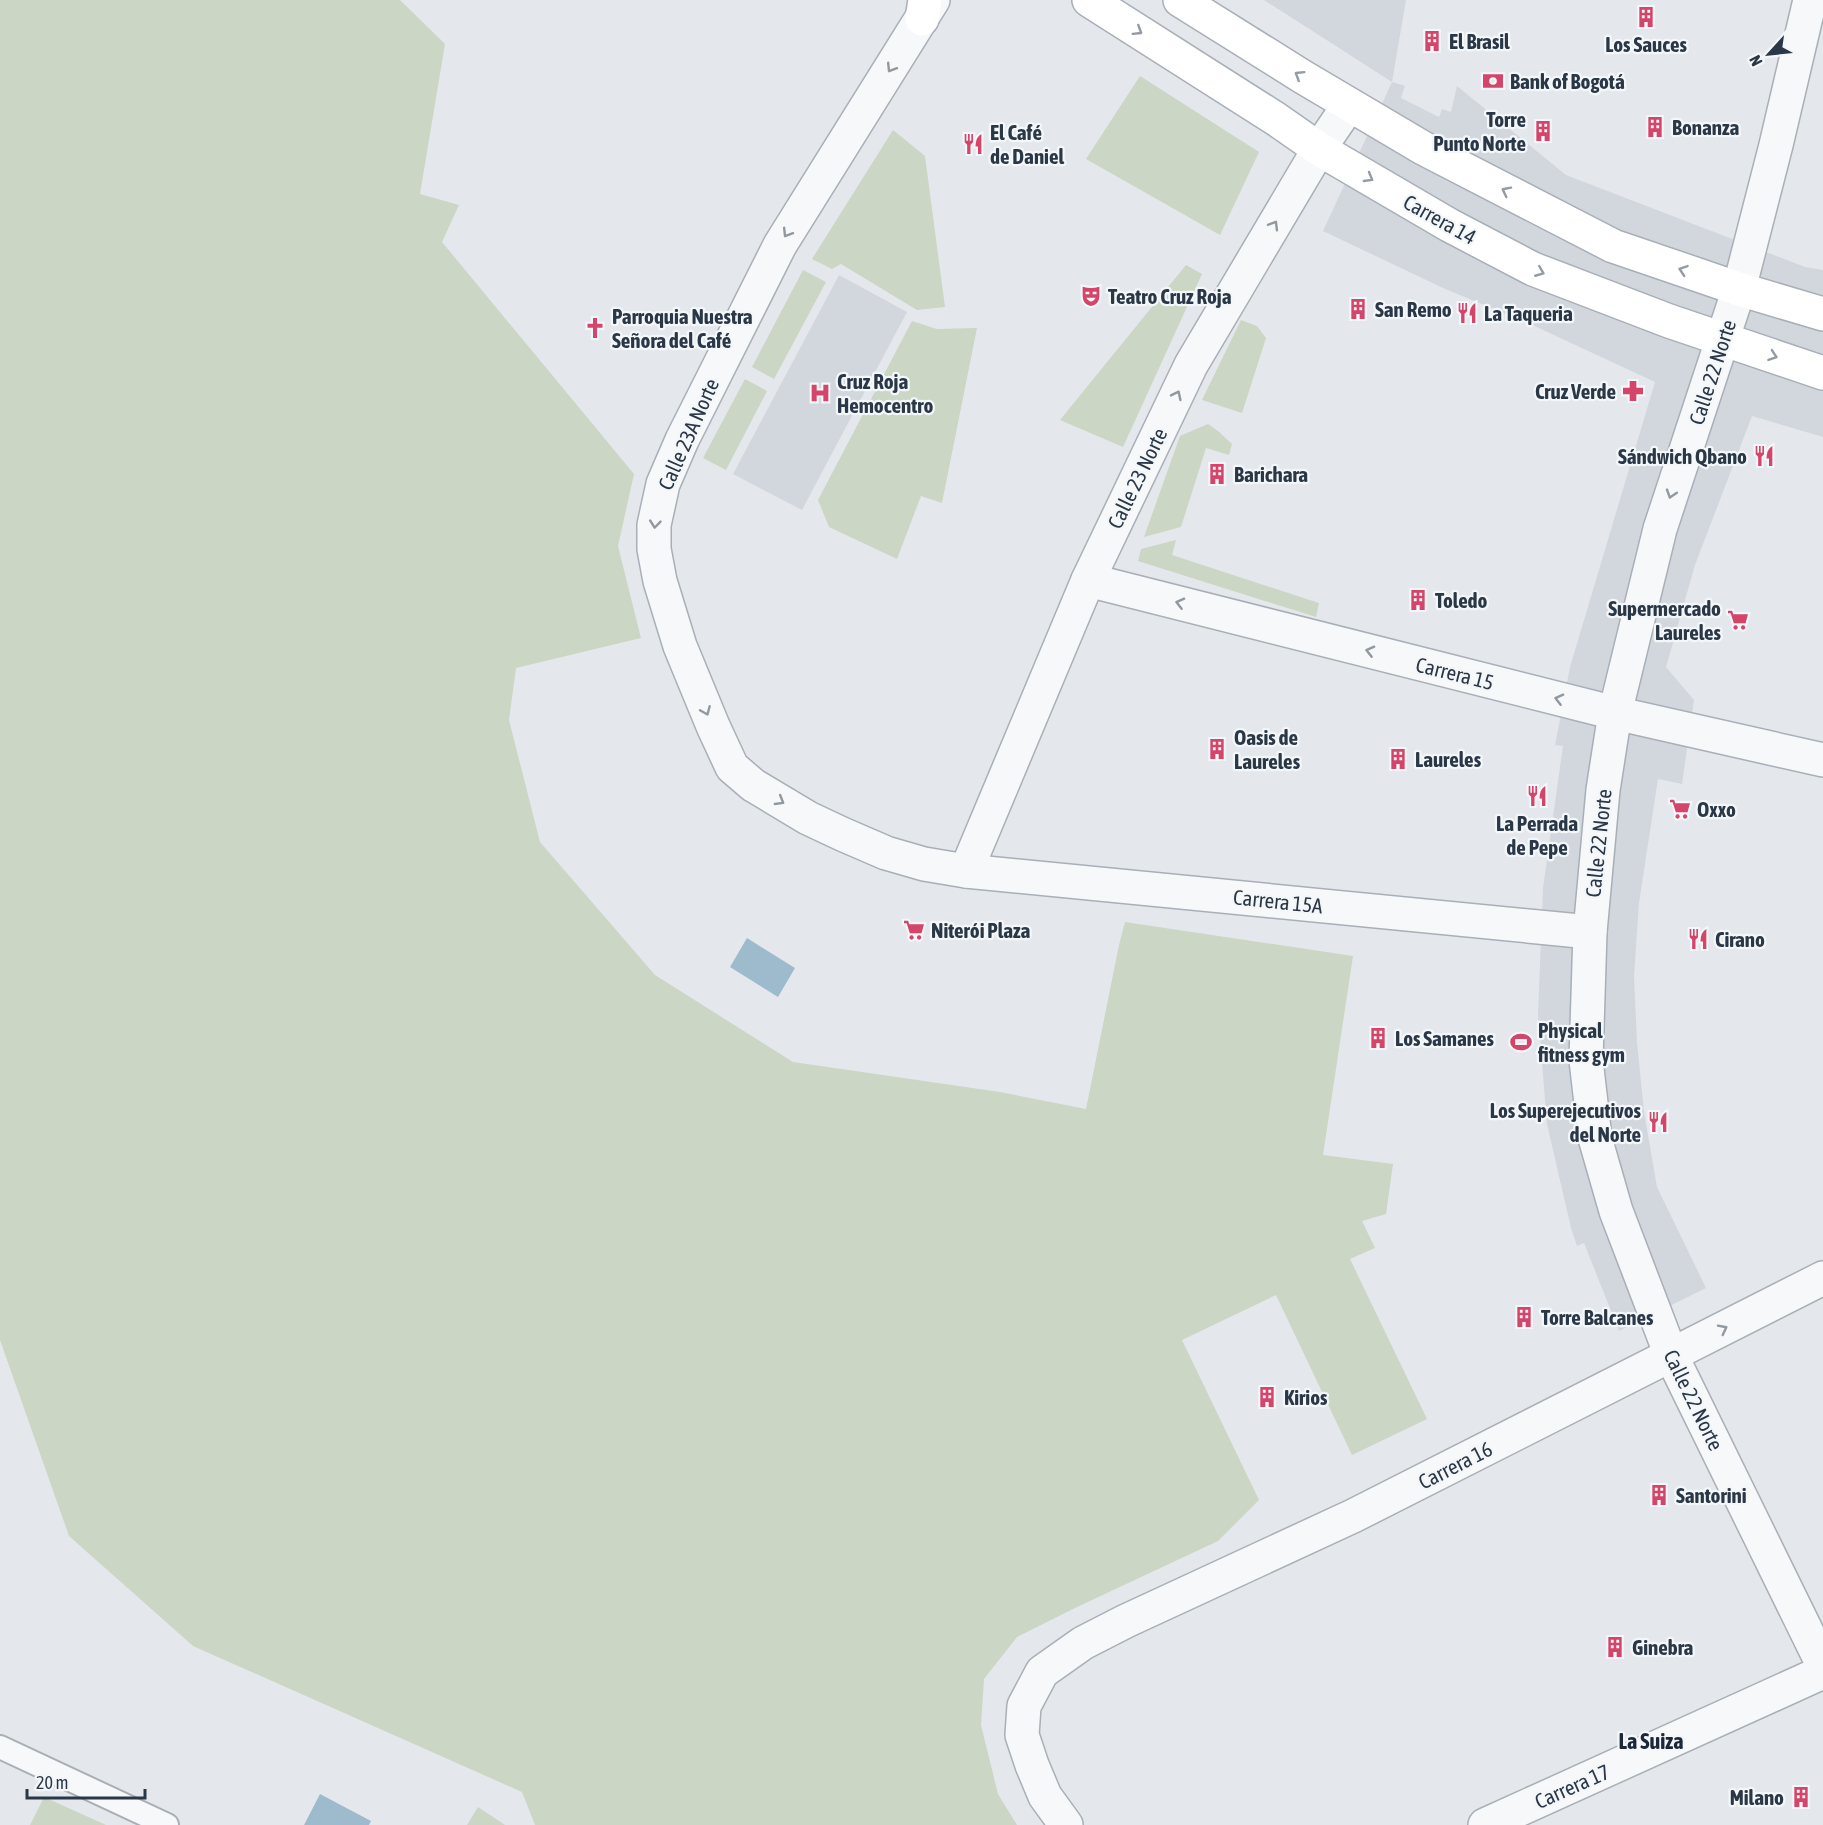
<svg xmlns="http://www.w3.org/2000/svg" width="1823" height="1825" viewBox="0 0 1823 1825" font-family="'Asap Condensed',sans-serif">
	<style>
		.built { fill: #d2d7de }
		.green { fill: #cbd6c4 }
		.water { fill: #9ebacd }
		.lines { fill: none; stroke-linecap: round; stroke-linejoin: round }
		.service-casing { stroke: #a8afb7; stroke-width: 26 }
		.minor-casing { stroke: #a8afb7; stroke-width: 36 }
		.tertiary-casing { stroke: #a8afb7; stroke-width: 36 }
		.secondary-casing { stroke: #a8afb7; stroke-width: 36 }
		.service { stroke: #f7f8fa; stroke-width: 22 }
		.minor { stroke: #f7f8fa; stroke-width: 33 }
		.tertiary { stroke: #f7f8fa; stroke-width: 33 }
		.secondary { stroke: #fff; stroke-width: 33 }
		.oneway { stroke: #949ba2 }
		.oneway2 { stroke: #9098a0 }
		.labels { text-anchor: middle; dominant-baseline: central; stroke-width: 4.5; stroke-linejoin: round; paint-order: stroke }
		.poi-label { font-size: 21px; font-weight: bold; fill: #2a3746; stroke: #f4f7f9; text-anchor: start }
		.street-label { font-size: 21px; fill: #2a3746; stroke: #f4f7f9 }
		.neighbourhood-label { font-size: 22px; font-weight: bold; fill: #1c2837; stroke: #f4f7f9 }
	</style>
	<rect width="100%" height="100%" fill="#e4e8ec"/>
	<g class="built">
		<path d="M 1264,0 L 1406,0 L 1392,82 L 1405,86 L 1401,98 L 1439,117 L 1442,109 L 1451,112 L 1457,86 L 1566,175 L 1805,267 L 1823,270 L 1823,437 L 1752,416 L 1695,565 L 1666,667 L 1694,700 L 1682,784 L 1658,779 L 1639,903 L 1634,976 L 1637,1042 L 1644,1112 L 1657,1187 L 1706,1288 L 1619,1331 L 1584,1243 L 1577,1246 L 1571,1228 L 1547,1124 L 1538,1014 L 1543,888 L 1563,746 L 1555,745 L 1570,667 L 1655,382 L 1528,323 L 1443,288 L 1323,231 L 1392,82 Z"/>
		<path d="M 839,275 L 907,312 L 802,510 L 733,474 Z"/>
	</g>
	<g class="green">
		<path d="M 0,0 L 400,0 L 445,44 L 420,194 L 459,205 L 442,242 L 634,474 L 618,546 L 641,638 L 516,668 L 509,720 L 540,842 L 655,975 L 793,1062 L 1000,1092 L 1086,1109 L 1119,945 L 1125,922 L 1353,956 L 1323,1155 L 1393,1164 L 1386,1214 L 1362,1221 L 1375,1248 L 1350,1259 L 1427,1419 L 1352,1455 L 1276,1295 L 1182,1340 L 1259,1500 L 1218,1541 L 1075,1608 L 1017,1637 L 984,1679 L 981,1725 L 998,1794 L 1017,1825 L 535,1825 L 522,1792 L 193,1646 L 69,1536 L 0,1340 Z"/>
		<path d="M 1140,76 L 1259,152 L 1220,235 L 1086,159 Z"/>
		<path d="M 893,130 L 925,156 L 945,307 L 917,310 L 841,264 L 832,269 L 812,259 Z"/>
		<path d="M 1186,265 L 1202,274 L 1123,447 L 1060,420 Z"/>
		<path d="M 803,270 L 826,282 L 774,379 L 752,367 Z"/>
		<path d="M 1241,320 L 1257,326 L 1266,338 L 1242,413 L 1202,400 Z"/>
		<path d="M 912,321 L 937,329 L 977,328 L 942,503 L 921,496 L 897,559 L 829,527 L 818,500 Z"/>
		<path d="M 745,379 L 767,391 L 726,470 L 703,458 Z"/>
		<path d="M 1208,424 L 1218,431 L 1232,444 L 1229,455 L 1206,448 L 1181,527 L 1144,537 L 1180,436 Z"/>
		<path d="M 1176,540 L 1172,555 L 1319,603 L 1316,617 L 1138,561 L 1141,549 Z"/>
		<path d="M 44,1797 L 106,1825 L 30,1825 Z"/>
		<path d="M 478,1807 L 505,1825 L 467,1825 Z"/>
	</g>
	<g class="water">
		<path d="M 747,938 L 795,968 L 778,997 L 730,967 Z"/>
		<path d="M 320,1794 L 371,1821 L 369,1825 L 304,1825 Z"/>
	</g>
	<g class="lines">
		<defs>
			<path id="service" d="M 0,1747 L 167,1825"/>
			<g id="minor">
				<path d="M 933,0 L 780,245 L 682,440 L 663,484 L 654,525 L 654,549 L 660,581 L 680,646 L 713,726 L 732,767 L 753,785 L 808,818 L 842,834 L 886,853 L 924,864 L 966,871 L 1590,932"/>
				<path d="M 1088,580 L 1615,713 L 1603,790 L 1590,932 L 1586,1060 L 1595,1138 L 1616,1211 L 1671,1355 L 1823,1665"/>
				<path d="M 966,871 L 1088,580 L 1191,365 L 1319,149 L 1349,105"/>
				<path d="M 1066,1825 L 1045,1796 L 1032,1765 L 1022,1735 L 1024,1706 L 1042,1672 L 1083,1643 L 1126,1621 L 1353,1516 L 1823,1278"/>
				<path d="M 1485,1825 L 1823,1672"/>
			</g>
			<path id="tertiary" d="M 1810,0 L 1776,145 L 1739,289 L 1660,529 L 1615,713 L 1823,760"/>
			<g id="secondary">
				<path d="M 1089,0 L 1276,119 L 1319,149 L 1449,225 L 1533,269 L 1669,321 L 1823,373"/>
				<path d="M 1180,0 L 1303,77 L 1423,148 L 1613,246 L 1739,289 L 1823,314"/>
				<path d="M 922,19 L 925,0"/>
			</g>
		</defs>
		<use href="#service" class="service-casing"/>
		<use href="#minor" class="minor-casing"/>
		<use href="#tertiary" class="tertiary-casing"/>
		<use href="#secondary" class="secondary-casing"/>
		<use href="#service" class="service"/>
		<use href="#minor" class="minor"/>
		<use href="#tertiary" class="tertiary"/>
		<use href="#secondary" class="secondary"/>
	</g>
	<defs><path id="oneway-chevron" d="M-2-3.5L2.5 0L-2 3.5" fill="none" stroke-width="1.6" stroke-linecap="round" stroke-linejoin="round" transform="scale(1.5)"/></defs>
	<g class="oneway">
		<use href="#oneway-chevron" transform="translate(1138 31) rotate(32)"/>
		<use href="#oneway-chevron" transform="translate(1299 75) rotate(-148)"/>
		<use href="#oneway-chevron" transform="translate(1369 178) rotate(30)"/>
		<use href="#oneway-chevron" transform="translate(1506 191) rotate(-153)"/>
		<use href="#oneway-chevron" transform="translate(1683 270) rotate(-161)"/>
		<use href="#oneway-chevron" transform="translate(1540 272) rotate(22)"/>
		<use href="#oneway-chevron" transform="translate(1773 356) rotate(19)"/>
	</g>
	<g class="oneway2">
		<use href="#oneway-chevron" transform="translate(891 68) rotate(122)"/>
		<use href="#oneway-chevron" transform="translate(1274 225) rotate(-59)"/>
		<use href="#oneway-chevron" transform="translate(787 233) rotate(122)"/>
		<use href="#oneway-chevron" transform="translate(1177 395) rotate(-64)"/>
		<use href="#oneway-chevron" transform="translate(1671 494) rotate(108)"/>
		<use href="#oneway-chevron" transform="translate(655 524) rotate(96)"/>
		<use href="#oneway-chevron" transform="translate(1180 603) rotate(-166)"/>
		<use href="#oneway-chevron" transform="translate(1370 651) rotate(-166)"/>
		<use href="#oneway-chevron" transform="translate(1559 699) rotate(-166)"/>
		<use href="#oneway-chevron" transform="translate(706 711) rotate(67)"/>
		<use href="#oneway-chevron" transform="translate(780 801) rotate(31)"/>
		<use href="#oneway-chevron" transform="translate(1723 1329) rotate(-27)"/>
	</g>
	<defs>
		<symbol id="building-bare" viewBox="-9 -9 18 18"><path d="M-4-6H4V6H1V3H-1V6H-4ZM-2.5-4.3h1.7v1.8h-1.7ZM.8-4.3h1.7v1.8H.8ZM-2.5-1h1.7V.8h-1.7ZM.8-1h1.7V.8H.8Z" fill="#d5456a" stroke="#f4f7f9" stroke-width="2.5" paint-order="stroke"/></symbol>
		<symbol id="bank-bare" viewBox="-9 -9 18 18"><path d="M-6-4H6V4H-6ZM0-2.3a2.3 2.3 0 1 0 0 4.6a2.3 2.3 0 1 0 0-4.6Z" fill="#d5456a" stroke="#f4f7f9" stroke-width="2.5" paint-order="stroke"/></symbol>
		<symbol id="restaurant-bare" viewBox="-9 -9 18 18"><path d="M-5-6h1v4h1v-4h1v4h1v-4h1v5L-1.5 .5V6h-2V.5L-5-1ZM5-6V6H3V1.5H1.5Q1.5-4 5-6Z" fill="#d5456a" stroke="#f4f7f9" stroke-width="2.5" paint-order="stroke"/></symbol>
		<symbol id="theatre-bare" viewBox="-9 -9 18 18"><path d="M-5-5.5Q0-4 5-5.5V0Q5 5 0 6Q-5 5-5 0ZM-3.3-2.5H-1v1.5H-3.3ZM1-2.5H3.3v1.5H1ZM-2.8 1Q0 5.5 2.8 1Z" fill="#d5456a" stroke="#f4f7f9" stroke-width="2.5" paint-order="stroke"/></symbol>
		<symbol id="church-bare" viewBox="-9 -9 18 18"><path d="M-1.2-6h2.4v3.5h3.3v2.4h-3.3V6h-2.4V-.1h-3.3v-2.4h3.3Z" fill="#d5456a" stroke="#f4f7f9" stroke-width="2.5" paint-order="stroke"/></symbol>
		<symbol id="pharmacy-bare" viewBox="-9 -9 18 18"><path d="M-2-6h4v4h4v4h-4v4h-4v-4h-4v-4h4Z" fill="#d5456a" stroke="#f4f7f9" stroke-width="2.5" paint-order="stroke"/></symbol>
		<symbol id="hospital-bare" viewBox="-9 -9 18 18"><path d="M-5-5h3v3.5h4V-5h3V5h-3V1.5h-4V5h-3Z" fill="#d5456a" stroke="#f4f7f9" stroke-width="2.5" paint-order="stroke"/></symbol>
		<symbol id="supermarket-bare" viewBox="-9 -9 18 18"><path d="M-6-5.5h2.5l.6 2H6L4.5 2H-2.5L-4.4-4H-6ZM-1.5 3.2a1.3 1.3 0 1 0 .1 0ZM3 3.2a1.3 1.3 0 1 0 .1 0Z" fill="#d5456a" stroke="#f4f7f9" stroke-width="2.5" paint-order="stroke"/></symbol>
		<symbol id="stadium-bare" viewBox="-9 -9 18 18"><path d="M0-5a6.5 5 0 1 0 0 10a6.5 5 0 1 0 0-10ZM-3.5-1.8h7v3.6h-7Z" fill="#d5456a" stroke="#f4f7f9" stroke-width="2.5" paint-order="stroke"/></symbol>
	</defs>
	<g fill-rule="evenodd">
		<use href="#building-bare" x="1631" y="2" width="30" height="30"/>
		<use href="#building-bare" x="1417" y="26" width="30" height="30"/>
		<use href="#bank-bare" x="1478" y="66" width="30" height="30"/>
		<use href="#building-bare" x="1640" y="112" width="30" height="30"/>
		<use href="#building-bare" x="1528" y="116" width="30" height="30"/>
		<use href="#restaurant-bare" x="958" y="129" width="30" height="30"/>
		<use href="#theatre-bare" x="1076" y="281" width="30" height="30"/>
		<use href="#building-bare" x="1343" y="294" width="30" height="30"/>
		<use href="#restaurant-bare" x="1452" y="298" width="30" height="30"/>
		<use href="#church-bare" x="580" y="313" width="30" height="30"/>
		<use href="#pharmacy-bare" x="1618" y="376" width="30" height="30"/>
		<use href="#hospital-bare" x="805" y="378" width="30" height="30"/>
		<use href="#restaurant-bare" x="1749" y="441" width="30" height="30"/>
		<use href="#building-bare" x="1202" y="459" width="30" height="30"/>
		<use href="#building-bare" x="1403" y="585" width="30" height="30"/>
		<use href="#supermarket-bare" x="1723" y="605" width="30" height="30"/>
		<use href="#building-bare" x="1202" y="734" width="30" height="30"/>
		<use href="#building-bare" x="1383" y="744" width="30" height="30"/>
		<use href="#restaurant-bare" x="1522" y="781" width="30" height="30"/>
		<use href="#supermarket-bare" x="1665" y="794" width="30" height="30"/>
		<use href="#supermarket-bare" x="899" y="915" width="30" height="30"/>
		<use href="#restaurant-bare" x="1683" y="924" width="30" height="30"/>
		<use href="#building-bare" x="1363" y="1023" width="30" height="30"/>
		<use href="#stadium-bare" x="1506" y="1027" width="30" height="30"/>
		<use href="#restaurant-bare" x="1643" y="1107" width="30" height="30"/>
		<use href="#building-bare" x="1509" y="1302" width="30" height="30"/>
		<use href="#building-bare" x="1252" y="1382" width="30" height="30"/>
		<use href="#building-bare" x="1644" y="1480" width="30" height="30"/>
		<use href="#building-bare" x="1600" y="1632" width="30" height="30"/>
		<use href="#building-bare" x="1786" y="1782" width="30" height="30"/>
	</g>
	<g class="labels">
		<g class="poi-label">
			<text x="1449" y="41">El Brasil</text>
			<text x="1646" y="44" text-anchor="middle">Los Sauces</text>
			<text x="1510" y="81">Bank of Bogotá</text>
			<text x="1526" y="119" text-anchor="end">Torre<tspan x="1526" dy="24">Punto Norte</tspan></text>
			<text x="1672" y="127">Bonanza</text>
			<text x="990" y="132">El Café<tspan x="990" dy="24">de Daniel</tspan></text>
			<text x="1108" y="296">Teatro Cruz Roja</text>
			<text x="1375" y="309">San Remo</text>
			<text x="1484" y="313">La Taqueria</text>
			<text x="612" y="316">Parroquia Nuestra<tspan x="612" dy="24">Señora del Café</tspan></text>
			<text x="837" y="381">Cruz Roja<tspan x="837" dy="24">Hemocentro</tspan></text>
			<text x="1616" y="391" text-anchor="end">Cruz Verde</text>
			<text x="1747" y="456" text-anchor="end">Sándwich Qbano</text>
			<text x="1234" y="474">Barichara</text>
			<text x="1435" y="600">Toledo</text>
			<text x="1721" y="608" text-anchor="end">Supermercado<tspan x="1721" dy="24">Laureles</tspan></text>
			<text x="1234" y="737">Oasis de<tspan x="1234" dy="24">Laureles</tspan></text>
			<text x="1415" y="759">Laureles</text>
			<text x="1697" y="809">Oxxo</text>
			<text x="1537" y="823" text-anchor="middle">La Perrada<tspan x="1537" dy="24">de Pepe</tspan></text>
			<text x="931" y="930">Niterói Plaza</text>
			<text x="1715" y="939">Cirano</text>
			<text x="1538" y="1030">Physical<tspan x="1538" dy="24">fitness gym</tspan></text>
			<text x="1395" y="1038">Los Samanes</text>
			<text x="1641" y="1110" text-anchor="end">Los Superejecutivos<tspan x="1641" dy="24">del Norte</tspan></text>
			<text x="1541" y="1317">Torre Balcanes</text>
			<text x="1284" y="1397">Kirios</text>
			<text x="1676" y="1495">Santorini</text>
			<text x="1632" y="1647">Ginebra</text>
			<text x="1784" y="1797" text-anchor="end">Milano</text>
		</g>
		<g class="street-label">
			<text transform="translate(1440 219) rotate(29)">Carrera 14</text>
			<text transform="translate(1712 372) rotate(-72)">Calle 22 Norte</text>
			<text transform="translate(688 434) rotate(-66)">Calle 23A Norte</text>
			<text transform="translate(1137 478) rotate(-64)">Calle 23 Norte</text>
			<text transform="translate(1455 673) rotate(14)">Carrera 15</text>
			<text transform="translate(1598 843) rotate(-84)">Calle 22 Norte</text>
			<text transform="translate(1278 901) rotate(6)">Carrera 15A</text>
			<text transform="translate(1694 1400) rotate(64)">Calle 22 Norte</text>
			<text transform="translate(1455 1465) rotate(-27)">Carrera 16</text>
			<text transform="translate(1572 1786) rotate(-24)">Carrera 17</text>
		</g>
		<g class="neighbourhood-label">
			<text x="1651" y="1741">La Suiza</text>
		</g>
	</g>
	<g transform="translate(1769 54) rotate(243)" stroke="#f4f7f9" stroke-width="4.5" paint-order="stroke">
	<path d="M0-4.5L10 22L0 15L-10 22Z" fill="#2a3746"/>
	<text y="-9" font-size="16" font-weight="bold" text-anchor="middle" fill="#2a3746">N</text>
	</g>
	<path d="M27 1789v9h118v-9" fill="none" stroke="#2a3746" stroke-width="3"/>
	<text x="36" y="1789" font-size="18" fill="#2a3746" stroke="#f4f7f9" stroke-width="4.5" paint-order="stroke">20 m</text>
</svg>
